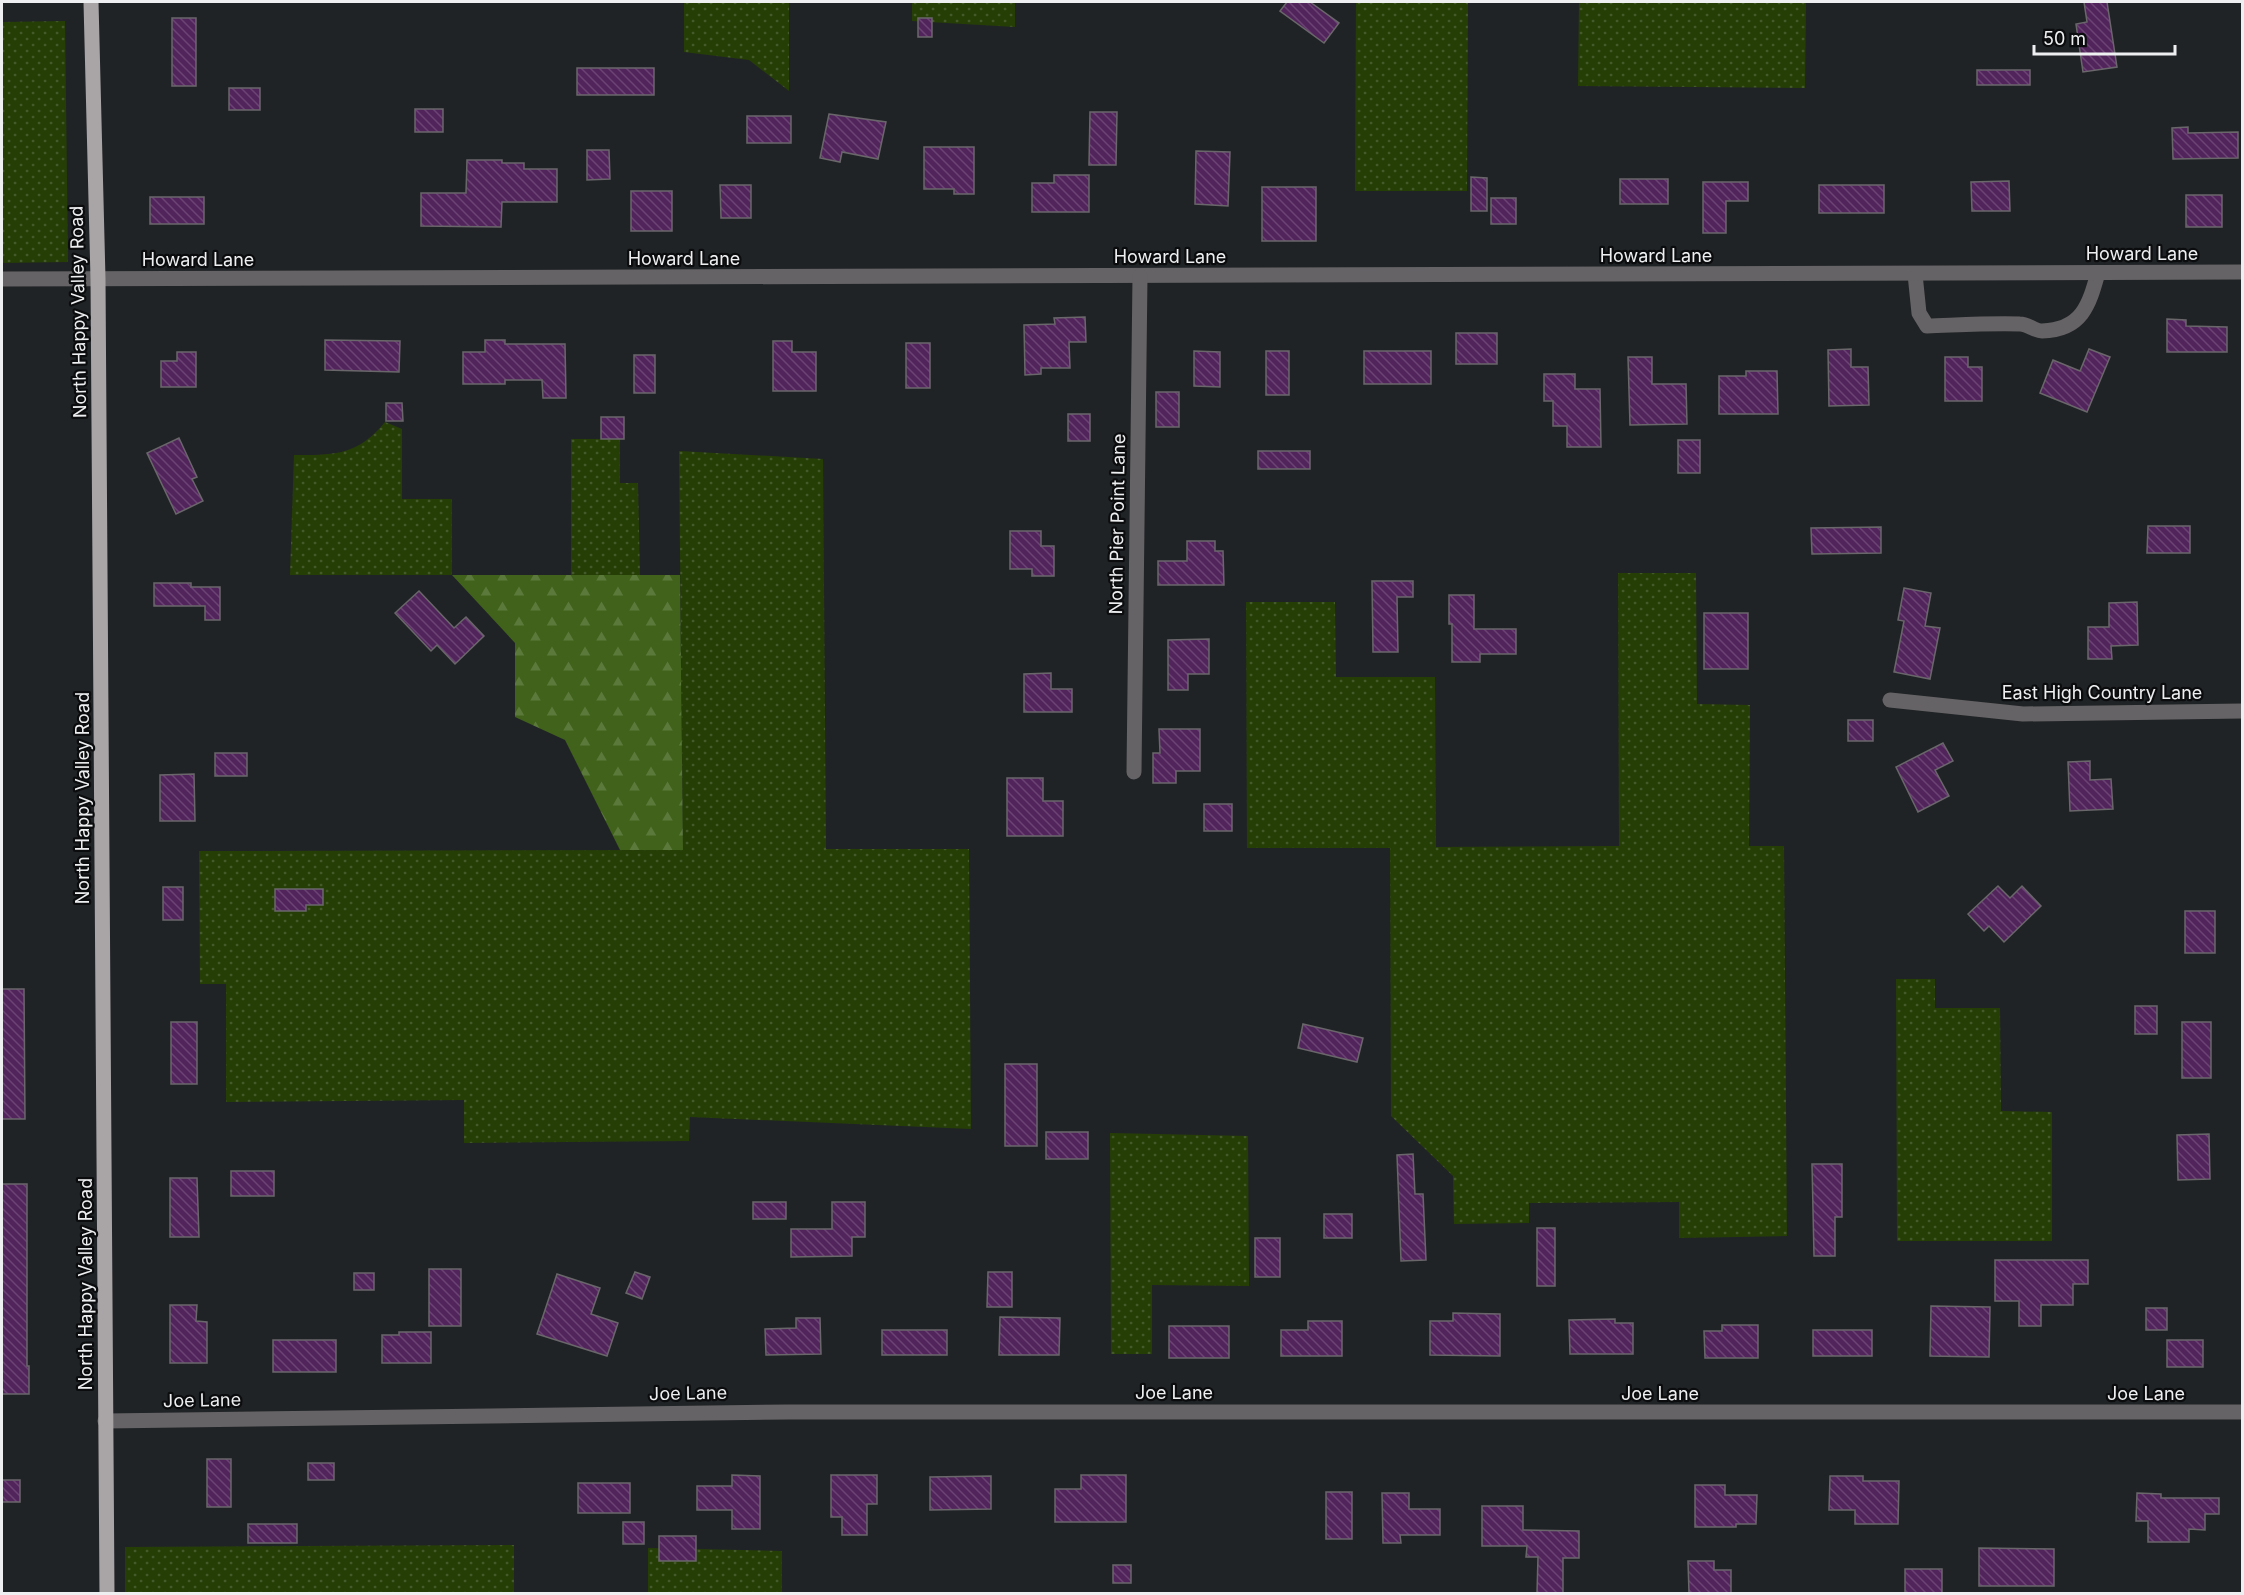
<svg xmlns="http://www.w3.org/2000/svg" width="2244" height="1595" viewBox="0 0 2244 1595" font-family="Inter,sans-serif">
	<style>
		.grass { fill: url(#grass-dots) }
		.forest { fill: url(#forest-firs) }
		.building { fill: url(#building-back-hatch); stroke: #6a676b; stroke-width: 1.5 }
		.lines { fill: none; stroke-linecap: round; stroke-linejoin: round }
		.minor { stroke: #656365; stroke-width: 15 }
		.major { stroke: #a9a5a7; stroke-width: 15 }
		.labels { text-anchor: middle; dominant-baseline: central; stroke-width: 4.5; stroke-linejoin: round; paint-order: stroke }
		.street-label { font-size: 18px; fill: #eeeff1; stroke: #0b0c0d }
	</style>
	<defs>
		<pattern id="grass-dots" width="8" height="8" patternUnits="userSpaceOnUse" patternTransform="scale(1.5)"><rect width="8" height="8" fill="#253e05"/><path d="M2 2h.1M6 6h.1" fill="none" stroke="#455a2a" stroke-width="1.8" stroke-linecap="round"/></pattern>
		<pattern id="forest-firs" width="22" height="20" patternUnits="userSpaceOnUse" patternTransform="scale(1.5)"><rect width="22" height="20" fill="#40621a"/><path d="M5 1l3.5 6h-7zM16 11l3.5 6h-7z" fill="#5c793c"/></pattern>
		<pattern id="building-back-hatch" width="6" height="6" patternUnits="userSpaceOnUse" patternTransform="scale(1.5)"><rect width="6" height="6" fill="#52245c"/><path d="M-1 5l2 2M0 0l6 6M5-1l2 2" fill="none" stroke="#6b4474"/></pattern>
	</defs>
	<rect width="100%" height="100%" fill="#202326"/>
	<g class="grass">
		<path d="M 684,2 L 789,2 L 789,91 L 749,60 L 684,52 Z"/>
		<path d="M 912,2 L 1015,2 L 1015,27 L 912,21 Z"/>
		<path d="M 1356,2 L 1468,2 L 1467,191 L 1355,191 Z"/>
		<path d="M 1579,2 L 1806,2 L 1805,88 L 1578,86 Z"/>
		<path d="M 65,21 L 68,262 L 2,263 L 2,22 Z"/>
		<path d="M 385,422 L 402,429 L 402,499 L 452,499 L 452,575 L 290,575 L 294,455 C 334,455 357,456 385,422 Z"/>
		<path d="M 571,439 L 620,439 L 620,483 L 638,483 L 640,575 L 571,575 Z"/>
		<path d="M 679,451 L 823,459 L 826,849 L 969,849 L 971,1129 L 690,1117 L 689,1141 L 464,1143 L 464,1100 L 226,1102 L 226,984 L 200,984 L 199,851 L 683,850 Z"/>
		<path d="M 1618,573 L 1696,573 L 1697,704 L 1750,705 L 1749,846 L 1784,846 L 1787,1236 L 1679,1238 L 1679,1202 L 1529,1203 L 1529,1223 L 1454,1224 L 1453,1176 L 1391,1116 L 1390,848 L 1247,848 L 1246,602 L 1335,602 L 1336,677 L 1435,677 L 1436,847 L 1619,846 Z"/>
		<path d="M 1896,979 L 1935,979 L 1935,1008 L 2000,1008 L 2001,1111 L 2052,1112 L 2052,1241 L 1897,1241 Z"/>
		<path d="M 1110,1133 L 1248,1136 L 1249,1286 L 1152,1285 L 1152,1354 L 1111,1354 Z"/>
		<path d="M 514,1545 L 514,1593 L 125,1593 L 125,1547 Z"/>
		<path d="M 648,1548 L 782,1551 L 782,1593 L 648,1594 Z"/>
	</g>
	<path class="forest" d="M 452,575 L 680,575 L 683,850 L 620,850 L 565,740 L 515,717 L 515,643 Z"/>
	<g class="building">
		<path d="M 1287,2 L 1310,2 L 1339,23 L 1324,43 L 1280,11 Z"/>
		<path d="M 2084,2 L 2107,2 L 2117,67 L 2083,72 L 2076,24 L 2087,22 Z"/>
		<rect x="172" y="18" width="24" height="68"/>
		<rect x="918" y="18" width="14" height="19"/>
		<rect x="577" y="68" width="77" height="27"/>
		<rect x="1977" y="70" width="53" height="15"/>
		<rect x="229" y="88" width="31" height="22"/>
		<rect x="415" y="109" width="28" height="23"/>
		<path d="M 1090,112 L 1117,112 L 1116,165 L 1089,165 Z"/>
		<path d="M 829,114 L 886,122 L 878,159 L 842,152 L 840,162 L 820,158 Z"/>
		<rect x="747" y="116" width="44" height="27"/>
		<path d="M 2188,127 L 2188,133 L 2238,132 L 2238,158 L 2173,159 L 2172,128 Z"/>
		<path d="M 924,147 L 974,147 L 974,194 L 954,194 L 954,189 L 924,189 Z"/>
		<path d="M 587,150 L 609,150 L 610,179 L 587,180 Z"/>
		<path d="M 1196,151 L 1230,152 L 1228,206 L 1195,204 Z"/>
		<path d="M 467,160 L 502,160 L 502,163 L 524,163 L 524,169 L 557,169 L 557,202 L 502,202 L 501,227 L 421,226 L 421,193 L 466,193 Z"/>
		<path d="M 1054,175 L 1089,175 L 1089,212 L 1032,212 L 1032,183 L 1054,183 Z"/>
		<path d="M 1471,177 L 1487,178 L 1487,211 L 1471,211 Z"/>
		<rect x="1620" y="179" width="48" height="25"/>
		<path d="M 2009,181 L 2010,211 L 1972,211 L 1971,182 Z"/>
		<path d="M 1703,182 L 1748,182 L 1748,201 L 1726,201 L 1726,233 L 1703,233 Z"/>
		<path d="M 720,185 L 751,185 L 751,218 L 721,218 Z"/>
		<rect x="1819" y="185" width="65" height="28"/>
		<rect x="1262" y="187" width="54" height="54"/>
		<rect x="631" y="191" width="41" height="40"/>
		<rect x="2186" y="195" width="36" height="32"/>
		<rect x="150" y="197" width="54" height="27"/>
		<rect x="1491" y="198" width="25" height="26"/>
		<path d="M 1085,317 L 1086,342 L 1069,342 L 1070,368 L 1041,368 L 1041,374 L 1025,375 L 1024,325 L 1055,324 L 1054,318 Z"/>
		<path d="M 2167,319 L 2186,320 L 2186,326 L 2227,327 L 2227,352 L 2167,352 Z"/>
		<rect x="1456" y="333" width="41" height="31"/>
		<path d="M 325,340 L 400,341 L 399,372 L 325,370 Z"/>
		<path d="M 485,340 L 505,340 L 505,344 L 565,344 L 566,398 L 543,398 L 542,380 L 505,380 L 505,384 L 463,384 L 463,352 L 485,352 Z"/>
		<path d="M 773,341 L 792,341 L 792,352 L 816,352 L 816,391 L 773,391 Z"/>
		<rect x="906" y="343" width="24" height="45"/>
		<path d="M 1851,349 L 1851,367 L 1868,367 L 1869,405 L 1829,406 L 1828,350 Z"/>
		<path d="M 2089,349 L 2110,357 L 2087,412 L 2040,393 L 2053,360 L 2080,371 Z"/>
		<path d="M 1194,351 L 1220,352 L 1220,387 L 1194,386 Z"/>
		<rect x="1266" y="351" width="23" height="44"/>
		<rect x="1364" y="351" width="67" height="33"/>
		<path d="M 177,352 L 196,352 L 196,387 L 161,387 L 161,361 L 177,361 Z"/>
		<rect x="634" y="355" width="21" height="38"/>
		<path d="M 1628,357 L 1652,357 L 1652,384 L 1686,384 L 1687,424 L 1630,425 Z"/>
		<path d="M 1945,357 L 1968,357 L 1968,367 L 1982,367 L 1982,401 L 1945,401 Z"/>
		<path d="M 1746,371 L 1777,371 L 1778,414 L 1719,414 L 1719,376 L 1746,376 Z"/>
		<path d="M 1544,374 L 1575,374 L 1575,389 L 1600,389 L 1601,447 L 1567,447 L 1567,426 L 1553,426 L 1553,401 L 1544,401 Z"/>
		<rect x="1156" y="392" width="23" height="35"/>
		<path d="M 386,403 L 402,403 L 403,421 L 386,421 Z"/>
		<rect x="1068" y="414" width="22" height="27"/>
		<rect x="601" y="417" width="23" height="22"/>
		<path d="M 179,438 L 197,477 L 192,479 L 203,501 L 176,514 L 147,453 Z"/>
		<rect x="1678" y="440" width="22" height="33"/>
		<rect x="1258" y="451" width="52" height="18"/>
		<path d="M 2148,526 L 2190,526 L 2190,553 L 2147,553 Z"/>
		<path d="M 1881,527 L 1881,553 L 1812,554 L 1811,528 Z"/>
		<path d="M 1010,531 L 1041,531 L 1041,546 L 1054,546 L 1054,576 L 1032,576 L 1032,569 L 1010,569 Z"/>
		<path d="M 1187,541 L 1215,541 L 1215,551 L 1223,551 L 1224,585 L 1158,585 L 1158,561 L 1187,561 Z"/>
		<path d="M 1372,581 L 1413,581 L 1413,597 L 1397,597 L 1398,652 L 1373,652 Z"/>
		<path d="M 154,583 L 191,583 L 191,587 L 220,587 L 220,620 L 205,620 L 205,606 L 154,606 Z"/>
		<path d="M 1904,588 L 1931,593 L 1925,626 L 1940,628 L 1930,679 L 1894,672 L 1904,621 L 1898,620 Z"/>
		<path d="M 419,591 L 454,628 L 466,617 L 484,636 L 455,664 L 437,645 L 431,651 L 395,613 Z"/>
		<path d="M 1449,595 L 1474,595 L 1474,629 L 1516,629 L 1516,654 L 1480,654 L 1480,662 L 1452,662 L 1452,624 L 1449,624 Z"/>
		<path d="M 2137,602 L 2138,645 L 2111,646 L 2112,659 L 2088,659 L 2088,627 L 2109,627 L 2109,603 Z"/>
		<rect x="1704" y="613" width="44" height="56"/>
		<path d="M 1209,639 L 1209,674 L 1188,674 L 1188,690 L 1168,690 L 1168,640 Z"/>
		<path d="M 1051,673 L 1051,689 L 1072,689 L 1072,712 L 1024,712 L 1024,674 Z"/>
		<rect x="1848" y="720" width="25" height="21"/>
		<path d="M 1159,729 L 1200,729 L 1200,771 L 1176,771 L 1176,783 L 1153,783 L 1153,753 L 1160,753 Z"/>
		<path d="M 1943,743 L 1953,761 L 1935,770 L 1949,796 L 1918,812 L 1896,767 Z"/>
		<rect x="215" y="753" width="32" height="23"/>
		<path d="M 2090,761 L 2090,780 L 2111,779 L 2113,809 L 2070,811 L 2068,762 Z"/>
		<path d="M 194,774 L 195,821 L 160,821 L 160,775 Z"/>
		<path d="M 1007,778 L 1043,778 L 1043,801 L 1063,801 L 1063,836 L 1007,836 Z"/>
		<rect x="1204" y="804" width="28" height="27"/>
		<path d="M 1998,886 L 2010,898 L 2022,886 L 2041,906 L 2004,942 L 1989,926 L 1984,931 L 1968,914 Z"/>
		<rect x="163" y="887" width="20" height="33"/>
		<path d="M 275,889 L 323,889 L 323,905 L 306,905 L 306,911 L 275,911 Z"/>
		<rect x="2185" y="911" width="30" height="42"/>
		<path d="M 2,989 L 24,989 L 25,1119 L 2,1119 Z"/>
		<rect x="2135" y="1006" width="22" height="28"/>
		<rect x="171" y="1022" width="26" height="62"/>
		<rect x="2182" y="1022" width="29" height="56"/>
		<path d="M 1303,1024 L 1363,1038 L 1357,1062 L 1298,1048 Z"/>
		<rect x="1005" y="1064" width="32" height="82"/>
		<rect x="1046" y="1132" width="42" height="27"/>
		<path d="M 2209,1134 L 2210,1179 L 2178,1180 L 2177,1135 Z"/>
		<path d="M 1413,1154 L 1415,1194 L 1423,1194 L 1426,1260 L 1401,1261 L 1397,1155 Z"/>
		<path d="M 1812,1164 L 1842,1164 L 1842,1217 L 1835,1217 L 1835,1256 L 1814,1256 Z"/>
		<rect x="231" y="1171" width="43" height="25"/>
		<path d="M 170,1178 L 197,1178 L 199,1237 L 170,1237 Z"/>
		<path d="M 2,1184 L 27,1184 L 27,1366 L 29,1366 L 29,1394 L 2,1394 Z"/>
		<rect x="753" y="1202" width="33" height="17"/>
		<path d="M 832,1202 L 865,1202 L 865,1237 L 852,1237 L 852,1256 L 791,1257 L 791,1229 L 832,1229 Z"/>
		<rect x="1324" y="1214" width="28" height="24"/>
		<rect x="1537" y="1228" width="18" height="58"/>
		<rect x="1255" y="1238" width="25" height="39"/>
		<path d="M 1995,1260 L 2088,1260 L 2088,1284 L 2073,1284 L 2073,1305 L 2041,1305 L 2041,1326 L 2019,1326 L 2019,1301 L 1995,1301 Z"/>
		<rect x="429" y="1269" width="32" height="57"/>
		<path d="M 635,1272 L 650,1277 L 642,1299 L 626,1293 Z"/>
		<path d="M 988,1272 L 1012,1272 L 1012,1307 L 987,1307 Z"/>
		<rect x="354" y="1273" width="20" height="17"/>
		<path d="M 557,1274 L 600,1288 L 591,1314 L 618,1323 L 607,1356 L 537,1334 Z"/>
		<path d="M 170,1305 L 197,1305 L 196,1321 L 207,1322 L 207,1363 L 170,1363 Z"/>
		<path d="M 1931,1306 L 1990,1307 L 1989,1357 L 1930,1356 Z"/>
		<rect x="2146" y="1308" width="21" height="22"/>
		<path d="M 1453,1313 L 1500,1314 L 1500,1356 L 1430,1355 L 1430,1321 L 1453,1321 Z"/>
		<path d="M 1000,1317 L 1060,1318 L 1059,1355 L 999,1355 Z"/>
		<path d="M 796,1318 L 820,1318 L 821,1354 L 766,1355 L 765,1329 L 796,1328 Z"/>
		<path d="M 1615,1319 L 1615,1323 L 1633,1323 L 1633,1354 L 1570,1354 L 1569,1320 Z"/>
		<path d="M 1308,1321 L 1342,1321 L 1342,1356 L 1281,1356 L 1281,1330 L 1308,1330 Z"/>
		<path d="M 1722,1325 L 1758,1325 L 1758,1358 L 1705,1358 L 1704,1331 L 1722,1331 Z"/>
		<rect x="1169" y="1326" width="60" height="32"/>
		<rect x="882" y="1330" width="65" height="25"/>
		<rect x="1813" y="1330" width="59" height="26"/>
		<path d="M 399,1332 L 431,1332 L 431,1363 L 382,1363 L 382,1335 L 399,1335 Z"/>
		<rect x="273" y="1340" width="63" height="32"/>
		<rect x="2167" y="1340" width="36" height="27"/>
		<rect x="207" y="1459" width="24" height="48"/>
		<rect x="308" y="1463" width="26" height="17"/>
		<path d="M 732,1475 L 760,1476 L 760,1529 L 732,1529 L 732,1510 L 697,1510 L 697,1486 L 732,1486 Z"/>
		<path d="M 831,1475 L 877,1475 L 877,1504 L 867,1504 L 867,1535 L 842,1535 L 842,1517 L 831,1517 Z"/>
		<path d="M 1081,1475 L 1126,1475 L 1126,1522 L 1055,1522 L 1055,1489 L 1081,1489 Z"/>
		<path d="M 991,1476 L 991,1509 L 930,1510 L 930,1477 Z"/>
		<path d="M 1830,1476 L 1863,1476 L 1863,1481 L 1899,1481 L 1898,1524 L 1855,1524 L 1855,1510 L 1829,1510 Z"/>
		<rect x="2" y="1480" width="18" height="22"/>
		<rect x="578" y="1483" width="52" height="30"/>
		<path d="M 1695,1485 L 1725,1485 L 1725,1495 L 1757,1495 L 1756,1524 L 1736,1524 L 1736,1527 L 1695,1527 Z"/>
		<rect x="1326" y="1492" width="26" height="47"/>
		<path d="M 1382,1493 L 1409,1493 L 1409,1509 L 1440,1509 L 1440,1535 L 1400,1535 L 1401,1543 L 1383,1543 Z"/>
		<path d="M 2137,1493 L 2161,1494 L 2161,1498 L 2219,1498 L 2219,1514 L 2205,1514 L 2205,1530 L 2189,1529 L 2189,1542 L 2148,1542 L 2148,1521 L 2136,1521 Z"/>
		<path d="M 1482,1506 L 1523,1506 L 1523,1530 L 1579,1531 L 1579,1558 L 1563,1558 L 1563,1593 L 1537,1593 L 1538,1557 L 1526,1557 L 1527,1546 L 1482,1546 Z"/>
		<rect x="623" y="1522" width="21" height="22"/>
		<rect x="248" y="1524" width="49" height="19"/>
		<rect x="659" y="1536" width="37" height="25"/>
		<path d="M 1979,1548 L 2054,1549 L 2054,1586 L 1979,1586 Z"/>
		<path d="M 1688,1561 L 1714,1561 L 1714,1570 L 1731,1570 L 1731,1593 L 1689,1593 Z"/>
		<rect x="1113" y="1565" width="18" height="18"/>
		<rect x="1905" y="1569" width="37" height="24"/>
	</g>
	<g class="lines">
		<g class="minor">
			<path d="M 1915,274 L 1919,313 L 1927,326 C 1958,325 1989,323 2020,324 C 2028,324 2035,331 2042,331 C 2082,330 2089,305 2098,273"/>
			<path d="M 2,279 L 2242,272"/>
			<path d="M 1890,700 L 2023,714 L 2242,711"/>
			<path d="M 1134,772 L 1140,276"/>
			<path d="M 105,1421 L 788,1412 L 2242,1412"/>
		</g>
		<path class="major" d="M 91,2 L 98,279 L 107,1594"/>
	</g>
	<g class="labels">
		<g class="street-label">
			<text x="2142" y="253">Howard Lane</text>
			<text x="1656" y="255">Howard Lane</text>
			<text x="1170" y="256">Howard Lane</text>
			<text x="684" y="258">Howard Lane</text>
			<text x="198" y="259">Howard Lane</text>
			<text transform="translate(78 312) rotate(-91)">North Happy Valley Road</text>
			<text transform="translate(1117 524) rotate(-89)">North Pier Point Lane</text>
			<text x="2102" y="692">East High Country Lane</text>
			<text transform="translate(82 798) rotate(-90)">North Happy Valley Road</text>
			<text transform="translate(85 1284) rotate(-90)">North Happy Valley Road</text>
			<text x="1174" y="1392">Joe Lane</text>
			<text transform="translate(688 1393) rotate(-1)">Joe Lane</text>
			<text x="1660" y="1393">Joe Lane</text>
			<text x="2146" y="1393">Joe Lane</text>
			<text transform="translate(202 1400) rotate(-1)">Joe Lane</text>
		</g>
	</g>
	<rect width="2244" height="1595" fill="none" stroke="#eeeff1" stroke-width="6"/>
	<path d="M2034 45v9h141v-9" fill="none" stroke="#eeeff1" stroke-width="3"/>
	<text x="2043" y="45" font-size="18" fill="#eeeff1" stroke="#0b0c0d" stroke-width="4.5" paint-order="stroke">50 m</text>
</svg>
